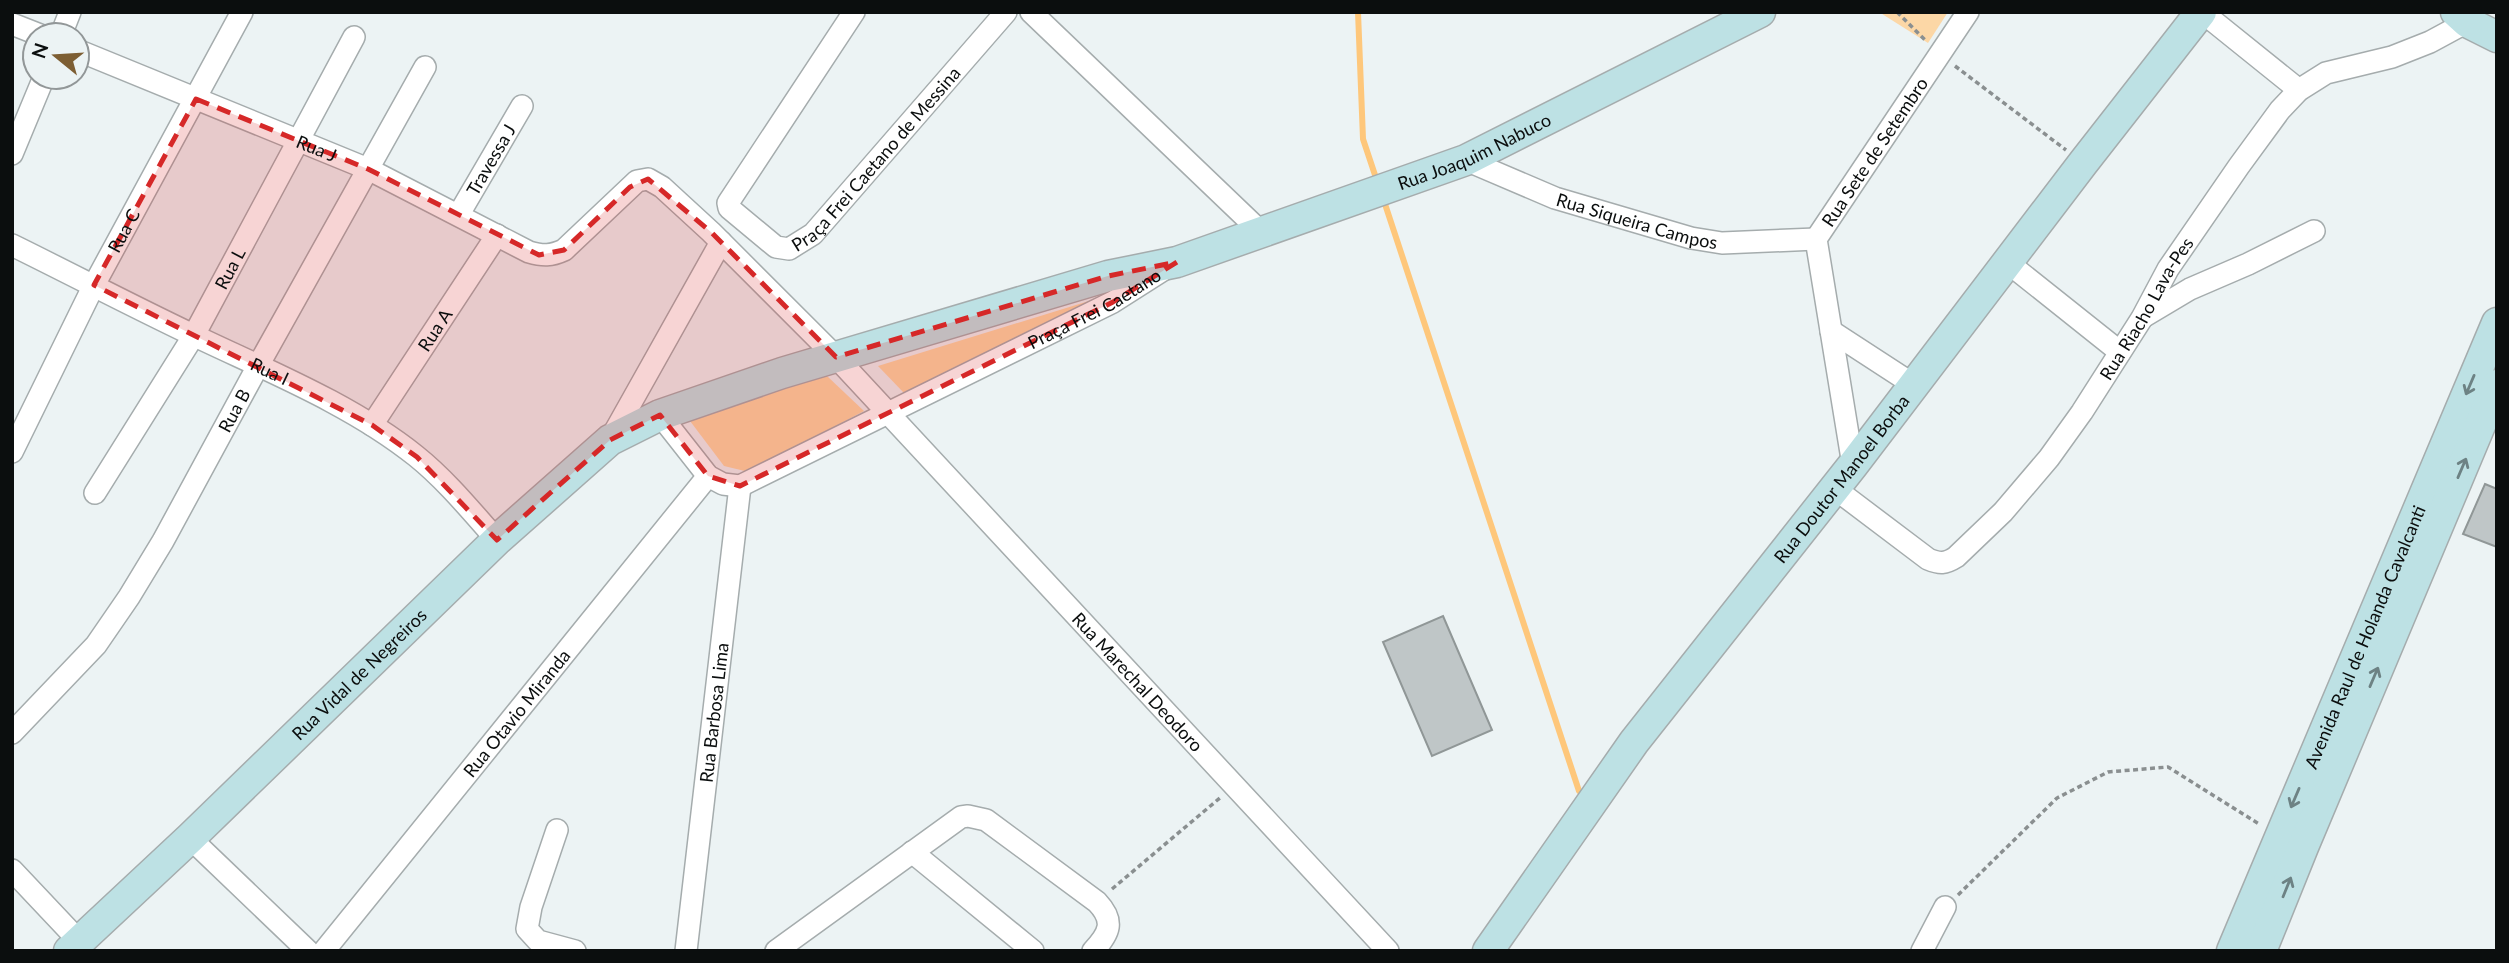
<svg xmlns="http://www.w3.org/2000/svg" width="2509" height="963" viewBox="0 0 2509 963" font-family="Lato,sans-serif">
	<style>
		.green { fill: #fcd7a6 }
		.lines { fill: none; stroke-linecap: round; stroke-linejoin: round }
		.stream { stroke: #fec77b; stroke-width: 6 }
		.building { fill: #bfc6c7; stroke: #909797; stroke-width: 2 }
		.street-casing { stroke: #a5acad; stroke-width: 24 }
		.secondary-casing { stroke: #a5acad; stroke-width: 33 }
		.path { stroke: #8a8f90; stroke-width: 3.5; stroke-dasharray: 5 3.5; stroke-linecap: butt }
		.street { stroke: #fff; stroke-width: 21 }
		.secondary { stroke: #bde1e4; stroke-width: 30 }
		.oneway { stroke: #6d8284 }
		.marked { fill: #d62828; fill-opacity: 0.2; stroke: #d62828; stroke-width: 5; stroke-dasharray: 14 9; stroke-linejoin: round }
		.labels { text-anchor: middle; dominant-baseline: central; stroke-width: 7; stroke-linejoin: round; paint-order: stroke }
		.street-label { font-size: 18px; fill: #0b0e0e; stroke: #ecf3f4 }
	</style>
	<rect width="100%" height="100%" fill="#ecf3f4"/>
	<g class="green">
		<path d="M 1879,12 L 1948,12 L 1928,43 Z"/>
		<path d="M 1131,288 L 904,393 L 878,366 Z"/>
		<path d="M 827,376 L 864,411 L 749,472 L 724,466 L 687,417 Z"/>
	</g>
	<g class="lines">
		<g class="stream">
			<path d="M 1358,12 L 1363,139 L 1377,181"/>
			<path d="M 1383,198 L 1579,791"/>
		</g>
	</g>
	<g class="building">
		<path d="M 2485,484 L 2497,489 L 2497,547 L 2463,534 Z"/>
		<path d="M 1443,616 L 1492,730 L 1432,756 L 1383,642 Z"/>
	</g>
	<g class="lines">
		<defs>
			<g id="street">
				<path id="s1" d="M 854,12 L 728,203 L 729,208 L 776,247 L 789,249 L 813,234 L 1006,12"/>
				<path d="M 1031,12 L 1261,232"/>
				<path d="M 2202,12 L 2299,90"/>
				<path d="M 12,24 L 40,35"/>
				<path d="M 61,35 L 70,12"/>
				<path id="s2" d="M 77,50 L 368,169 L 529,252 C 543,256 551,256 564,250 L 637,181 L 648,179 L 662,187 L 711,232 L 836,357 L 1388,951"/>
				<path d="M 12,154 L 44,77"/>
				<path id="s3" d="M 1466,160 L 1555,198 L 1691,238 L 1722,243 L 1816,239"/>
				<path id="s4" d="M 459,214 L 522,106"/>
				<path id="s5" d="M 12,245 C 73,275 132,306 193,335 C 268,371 351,404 416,456 C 446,480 472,512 497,540"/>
				<path d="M 2007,262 L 2120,352"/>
				<path d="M 2143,317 L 2190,289 L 2248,264 L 2314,231"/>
				<path d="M 1831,331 L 1914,385"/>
				<path id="s6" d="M 660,415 L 708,476 L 723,484 L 740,486 L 1113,302 L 1168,267"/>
				<path id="s7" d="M 372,425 L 497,235"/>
				<path d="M 610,440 L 721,242"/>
				<path id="s8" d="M 12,452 L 94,285 L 242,12"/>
				<path id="s9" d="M 1853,465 L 1816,239 L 1968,12"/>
				<path id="s10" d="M 1834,488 L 1928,559 C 1940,564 1945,564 1956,557 L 2003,512 L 2049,458 L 2082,412 L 2142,318 L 2168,269 L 2239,166 L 2280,110 L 2299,90 L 2326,73 L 2392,57 L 2430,42 L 2467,22 L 2474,12"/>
				<path id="s11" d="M 95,493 L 194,335 L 354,37"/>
				<path id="s12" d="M 12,733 L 96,645 L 129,597 L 163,541 L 259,364 L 425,67"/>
				<path d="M 557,830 L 531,907 L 527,929 L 538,941 L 575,951"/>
				<path d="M 190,838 L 308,951"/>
				<path d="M 912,852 L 1033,951"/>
				<path d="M 12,870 L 79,941"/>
				<path id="s13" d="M 324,951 L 708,476"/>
				<path id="s14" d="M 686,951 L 740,486"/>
				<path d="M 776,951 L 961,817 L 968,816 L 986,820 L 1097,902 C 1115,921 1110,933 1093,951"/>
				<path d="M 1922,951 L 1945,907"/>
			</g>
			<g id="secondary">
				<path d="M 2456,12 L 2467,22 L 2497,37"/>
				<path id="s15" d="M 69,951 L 190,838 L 497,540 L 610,440 L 660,415 L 782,373 L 1108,276 L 1177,262 L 1466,160 L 1760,12"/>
				<path id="s16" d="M 1488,951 L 1634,742 L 1853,465 L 2083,163 L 2201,12"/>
				<path id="s17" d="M 2232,951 L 2497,323"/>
				<path d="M 2261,951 L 2303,847 L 2497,385"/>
			</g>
		</defs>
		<use href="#street" class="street-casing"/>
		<use href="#secondary" class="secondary-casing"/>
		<g class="path">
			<path d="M 1897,12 L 1925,40"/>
			<path d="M 1955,66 L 2066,150"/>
			<path d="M 1112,889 L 1221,797"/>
			<path d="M 1958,895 L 2057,798 L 2108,772 L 2168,767 L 2259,824"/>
		</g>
		<use href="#street" class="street"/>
		<use href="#secondary" class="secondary"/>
	</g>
	<defs><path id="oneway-shaft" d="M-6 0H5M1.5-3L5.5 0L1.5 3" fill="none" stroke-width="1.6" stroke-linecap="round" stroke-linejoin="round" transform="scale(1.75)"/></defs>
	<g class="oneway">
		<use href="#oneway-shaft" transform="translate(2470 385) rotate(113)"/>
		<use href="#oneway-shaft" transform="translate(2462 468) rotate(-67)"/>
		<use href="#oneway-shaft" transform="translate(2374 677) rotate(-67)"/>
		<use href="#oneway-shaft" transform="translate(2295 798) rotate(113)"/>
		<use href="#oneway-shaft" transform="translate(2287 887) rotate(-68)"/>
	</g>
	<path class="marked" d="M 196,99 L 368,169 L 539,255 L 564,250 L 630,187 L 648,179 L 711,232 L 836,357 L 1108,276 L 1177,262 L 1113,302 L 740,486 L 708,476 L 660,415 L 610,440 L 497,540 L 417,457 L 372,425 L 94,285 Z"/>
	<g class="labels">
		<g class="street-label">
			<text stroke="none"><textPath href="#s2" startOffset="259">Rua J</textPath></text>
			<text stroke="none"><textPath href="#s15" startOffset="1657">Rua Joaquim Nabuco</textPath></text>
			<text stroke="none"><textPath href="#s9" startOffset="334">Rua Sete de Setembro</textPath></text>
			<text stroke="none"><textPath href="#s1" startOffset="434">Praça Frei Caetano de Messina</textPath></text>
			<text stroke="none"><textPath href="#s4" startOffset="63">Travessa J</textPath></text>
			<text stroke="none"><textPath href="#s3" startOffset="182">Rua Siqueira Campos</textPath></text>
			<text stroke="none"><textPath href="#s8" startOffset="248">Rua C</textPath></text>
			<text stroke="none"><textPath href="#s11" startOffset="262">Rua L</textPath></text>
			<text stroke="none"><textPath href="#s6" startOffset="508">Praça Frei Caetano</textPath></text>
			<text stroke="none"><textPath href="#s10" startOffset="462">Rua Riacho Lava-Pes</textPath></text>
			<text stroke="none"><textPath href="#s7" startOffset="114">Rua A</textPath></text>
			<text stroke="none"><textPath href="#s5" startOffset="287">Rua I</textPath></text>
			<text stroke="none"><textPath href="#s12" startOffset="394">Rua B</textPath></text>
			<text stroke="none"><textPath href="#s16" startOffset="590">Rua Doutor Manoel Borba</textPath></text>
			<text stroke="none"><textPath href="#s17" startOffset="341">Avenida Raul de Holanda Cavalcanti</textPath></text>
			<text stroke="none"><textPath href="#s15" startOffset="401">Rua Vidal de Negreiros</textPath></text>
			<text stroke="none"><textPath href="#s2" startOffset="1346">Rua Marechal Deodoro</textPath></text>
			<text stroke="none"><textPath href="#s13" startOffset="306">Rua Otavio Miranda</textPath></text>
			<text stroke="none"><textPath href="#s14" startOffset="240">Rua Barbosa Lima</textPath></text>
		</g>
	</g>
	<rect width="2509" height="963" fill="none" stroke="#0b0e0e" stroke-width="28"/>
	<g transform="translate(56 56) rotate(288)"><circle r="33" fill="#ecf3f4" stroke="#929798" stroke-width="2"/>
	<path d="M0-5L12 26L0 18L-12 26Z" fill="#7d5e33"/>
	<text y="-10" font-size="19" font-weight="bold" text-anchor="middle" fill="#0b0e0e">N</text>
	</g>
</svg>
